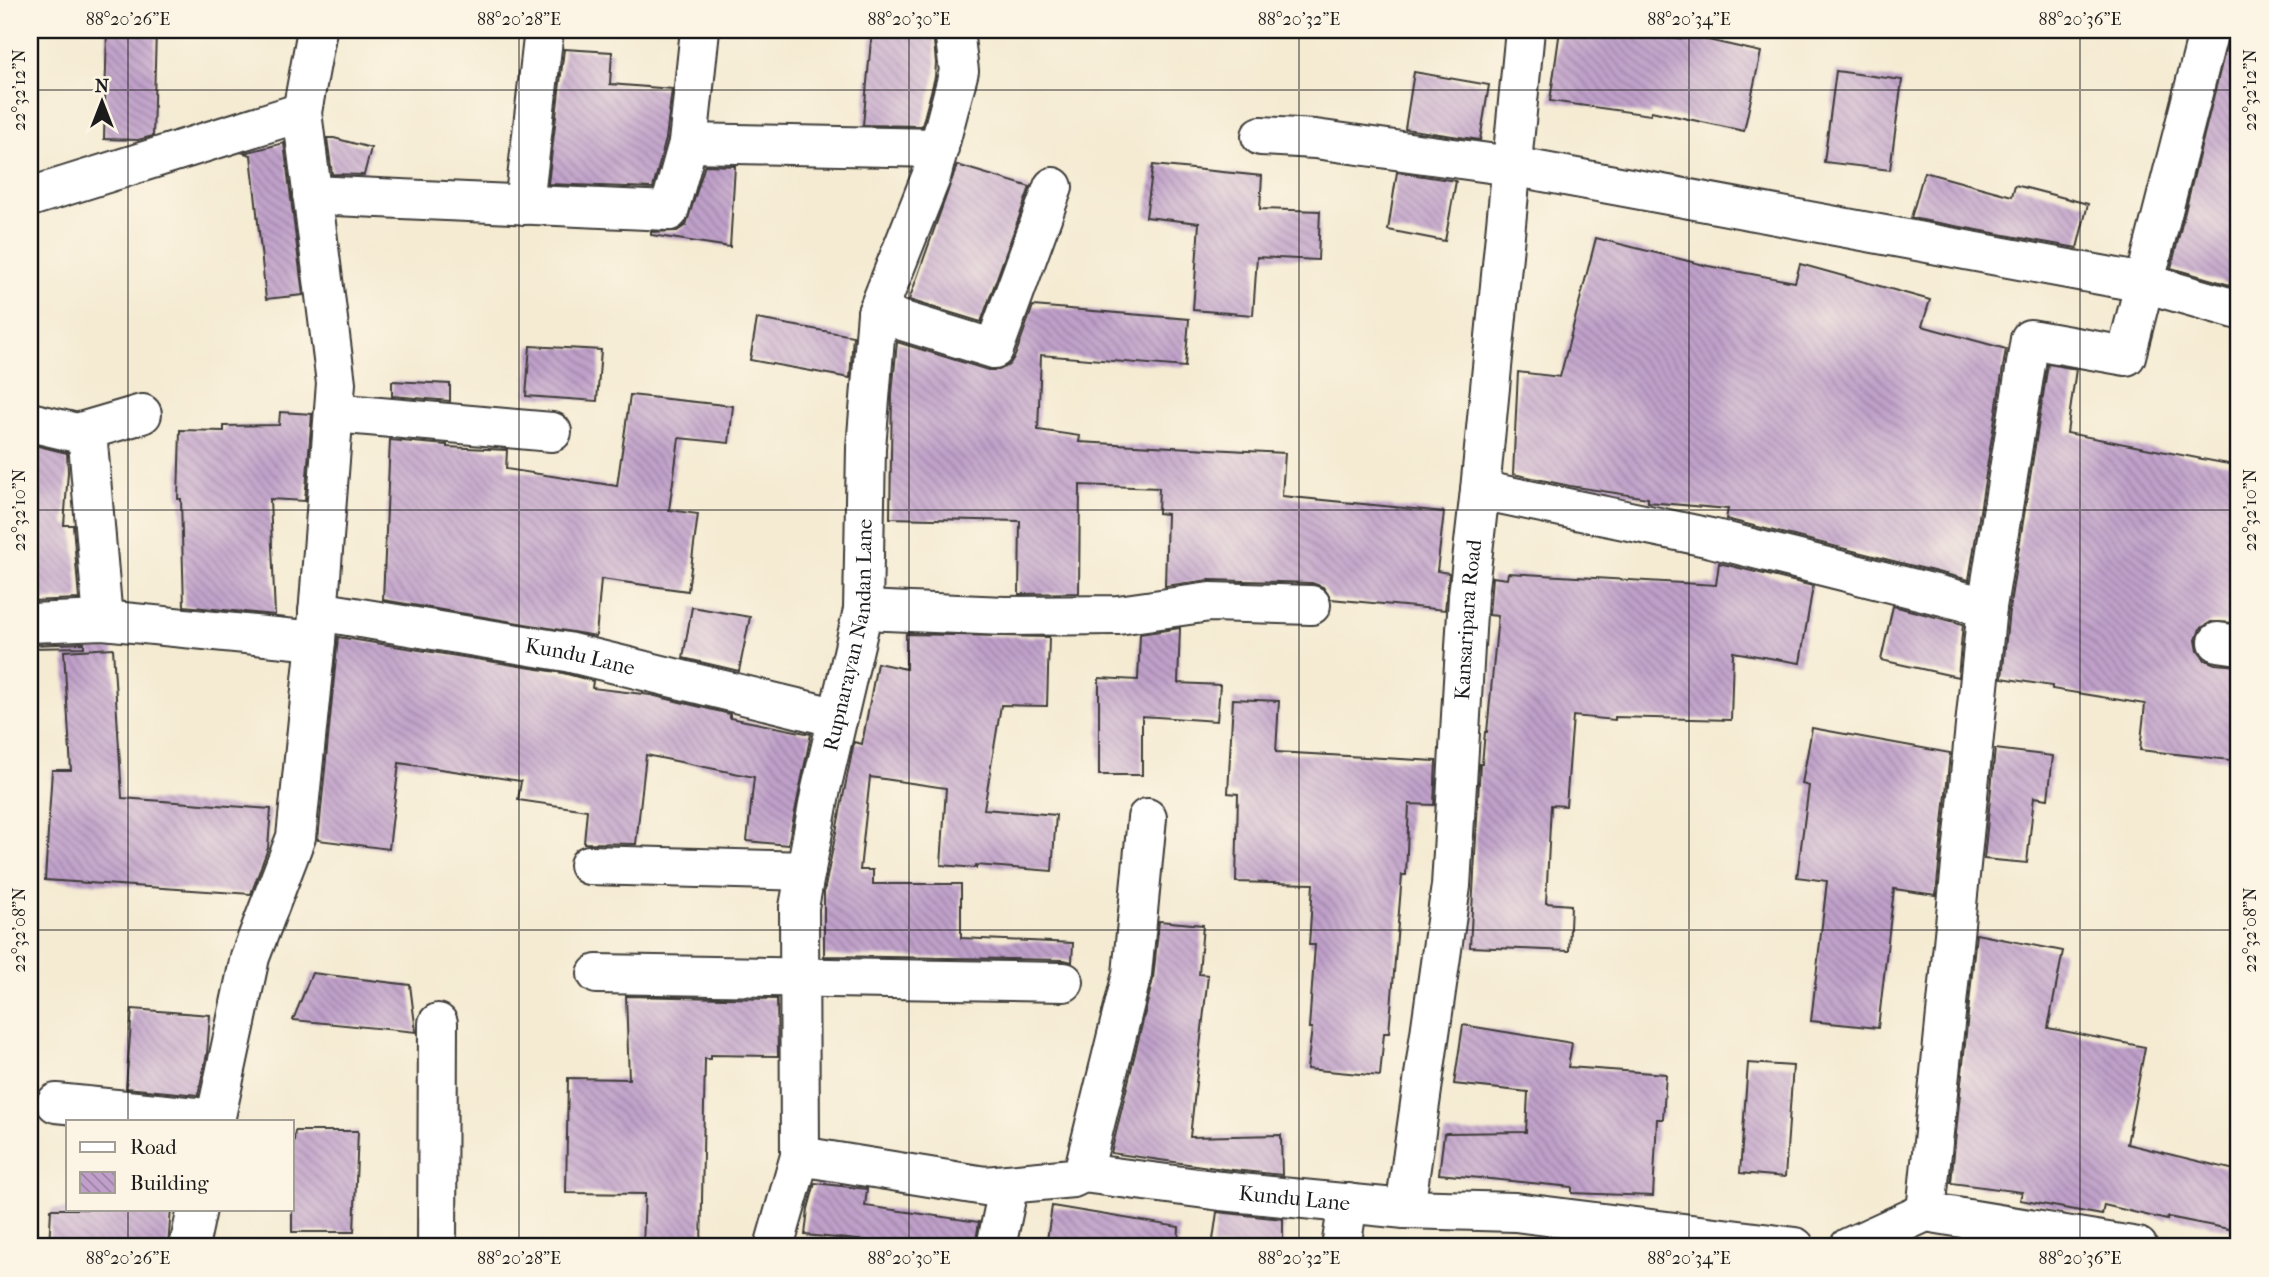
<svg xmlns="http://www.w3.org/2000/svg" width="2269" height="1277" viewBox="0 0 2269 1277" font-family="'IM FELL French Canon',serif">
	<style>
		.building { fill: url(#building-back-hatch) }
		.lines { fill: none; stroke-linecap: round; stroke-linejoin: round }
		.minor-casing { stroke: #3d3b37; stroke-width: 42 }
		.minor { stroke: #fff; stroke-width: 38 }
		.ticks { fill: none; stroke: #1c1c1c; stroke-width: 2; stroke-opacity: 0.45 }
		.labels { text-anchor: middle; dominant-baseline: central; stroke-width: 6; stroke-linejoin: round; paint-order: stroke }
		.street-label { font-size: 21px; fill: #1c1c1c; stroke: #fcf5e5 }
		.neatline { fill: none; stroke: #1c1c1c; stroke-width: 2.5 }
		.ticks-label { font-size: 18px; text-anchor: middle; fill: #1c1c1c }
	</style>
	<defs>
		<pattern id="building-back-hatch" width="6" height="6" patternUnits="userSpaceOnUse" patternTransform="scale(1.75)"><rect width="6" height="6" fill="#c0a0ca"/><path d="M-1 5l2 2M0 0l6 6M5-1l2 2" fill="none" stroke="#9b82a3"/></pattern>
	</defs>
	<rect width="100%" height="100%" fill="#fcf5e5"/>
	<filter id="ink" filterUnits="userSpaceOnUse"><feTurbulence type="fractalNoise" baseFrequency=".0143" numOctaves="2"/><feDisplacementMap in="SourceGraphic" scale="14" xChannelSelector="R" yChannelSelector="G"/><feConvolveMatrix kernelMatrix="1 2 1 2 8 2 1 2 1" color-interpolation-filters="sRGB"/></filter>
	<filter id="wash" filterUnits="userSpaceOnUse"><feTurbulence type="fractalNoise" baseFrequency=".00686" numOctaves="4" result="noise"/><feDisplacementMap in="SourceGraphic" scale="28" xChannelSelector="R" yChannelSelector="G"/><feGaussianBlur stdDeviation="1.57" result="paint"/><feColorMatrix in="noise" values="0 0 0 0 0 0 0 0 0 0 0 0 0 0 0 0 0 1.4 0 .05"/><feComposite in="paint" operator="in"/></filter>
	<g filter="url(#wash)">
		<rect width="100%" height="100%" fill="#f5ebd3"/>
		<g id="blocks">
			<g class="building">
				<path d="M 107,30 L 156,30 L 153,136 L 138,140 L 104,139 Z"/>
				<path d="M 872,30 L 933,30 L 936,63 L 935,77 L 922,126 L 863,125 Z"/>
				<path d="M 1560,30 L 1619,30 L 1685,39 L 1686,35 L 1761,52 L 1744,131 L 1651,111 L 1650,115 L 1550,101 Z"/>
				<path d="M 2230,30 L 2239,30 L 2239,238 L 2230,285 L 2171,268 Z"/>
				<path d="M 564,49 L 612,52 L 610,84 L 672,89 L 666,139 L 653,188 L 548,184 Z"/>
				<path d="M 1836,71 L 1902,80 L 1890,170 L 1824,162 Z"/>
				<path d="M 1414,72 L 1489,85 L 1480,140 L 1405,129 Z"/>
				<path d="M 327,138 L 334,138 L 371,148 L 364,175 L 332,174 Z"/>
				<path d="M 284,143 L 303,295 L 266,299 L 251,155 L 244,153 Z"/>
				<path d="M 705,165 L 735,166 L 730,247 L 651,235 L 651,232 L 677,231 L 686,225 Z"/>
				<path d="M 957,165 L 1030,187 L 981,322 L 909,300 Z"/>
				<path d="M 1153,165 L 1262,176 L 1260,209 L 1320,211 L 1318,260 L 1257,257 L 1253,315 L 1193,310 L 1199,223 L 1146,217 Z"/>
				<path d="M 1397,172 L 1456,181 L 1445,241 L 1388,230 Z"/>
				<path d="M 1924,172 L 2012,196 L 2015,185 L 2088,204 L 2077,248 L 1911,218 Z"/>
				<path d="M 1596,238 L 1708,266 L 1795,282 L 1800,264 L 1930,300 L 1922,326 L 2006,349 L 1969,580 L 1726,519 L 1728,509 L 1648,502 L 1648,498 L 1570,486 L 1513,474 L 1518,372 L 1560,377 Z"/>
				<path d="M 1033,306 L 1189,319 L 1185,367 L 1041,355 L 1038,430 L 1080,436 L 1079,442 L 1285,453 L 1282,496 L 1444,512 L 1437,571 L 1449,573 L 1445,610 L 1331,599 L 1323,587 L 1312,583 L 1210,580 L 1165,586 L 1167,514 L 1158,513 L 1159,488 L 1080,485 L 1079,593 L 1019,594 L 1020,521 L 890,518 L 892,394 L 897,342 L 988,370 L 999,370 L 1009,365 L 1015,356 Z"/>
				<path d="M 757,319 L 853,336 L 850,378 L 750,360 Z"/>
				<path d="M 530,346 L 601,350 L 597,401 L 526,396 Z"/>
				<path d="M 2048,364 L 2076,369 L 2067,433 L 2239,466 L 2239,623 L 2211,622 L 2200,629 L 2196,640 L 2198,651 L 2205,660 L 2215,664 L 2239,666 L 2239,761 L 2140,750 L 2145,704 L 2052,689 L 2052,686 L 2002,678 L 2009,610 Z"/>
				<path d="M 392,381 L 450,384 L 450,401 L 392,396 Z"/>
				<path d="M 630,395 L 733,406 L 729,443 L 679,438 L 669,510 L 698,514 L 688,591 L 601,579 L 596,636 L 383,600 L 390,440 L 447,445 L 447,447 L 507,450 L 506,469 L 617,486 Z"/>
				<path d="M 280,412 L 312,414 L 305,501 L 270,499 L 275,615 L 184,606 L 181,499 L 178,499 L 180,430 L 224,431 L 224,426 L 279,425 Z"/>
				<path d="M 30,444 L 67,453 L 68,472 L 64,525 L 73,525 L 79,599 L 30,601 Z"/>
				<path d="M 1719,563 L 1813,586 L 1800,663 L 1733,652 L 1731,720 L 1615,717 L 1615,720 L 1573,716 L 1566,806 L 1551,805 L 1546,903 L 1571,905 L 1569,951 L 1470,947 L 1480,764 L 1482,764 L 1485,732 L 1487,732 L 1498,616 L 1489,615 L 1492,577 L 1507,579 L 1508,573 L 1716,585 Z"/>
				<path d="M 1893,606 L 1963,624 L 1958,677 L 1881,660 Z"/>
				<path d="M 692,607 L 750,617 L 739,671 L 683,658 Z"/>
				<path d="M 1180,628 L 1178,683 L 1220,685 L 1217,721 L 1142,716 L 1142,775 L 1099,775 L 1099,678 L 1138,680 L 1140,634 Z"/>
				<path d="M 906,634 L 1049,637 L 1047,706 L 1001,705 L 984,809 L 1056,815 L 1052,871 L 976,865 L 976,868 L 941,865 L 946,788 L 870,777 L 860,870 L 873,870 L 873,884 L 961,884 L 961,938 L 1073,943 L 1072,962 L 1064,960 L 824,956 L 824,892 L 854,742 L 862,744 L 877,663 L 906,669 Z"/>
				<path d="M 338,637 L 563,673 L 593,681 L 592,688 L 651,695 L 730,714 L 730,718 L 811,734 L 788,845 L 747,841 L 754,777 L 646,755 L 636,844 L 584,843 L 587,810 L 518,800 L 521,781 L 399,763 L 389,849 L 318,840 Z"/>
				<path d="M 84,643 L 84,647 L 30,648 L 30,645 Z"/>
				<path d="M 113,648 L 122,798 L 271,809 L 268,848 L 251,894 L 45,880 L 52,770 L 71,770 L 64,651 Z"/>
				<path d="M 1233,699 L 1279,701 L 1276,752 L 1436,761 L 1434,805 L 1409,804 L 1406,875 L 1402,875 L 1389,1033 L 1384,1033 L 1380,1076 L 1307,1069 L 1312,1028 L 1309,1028 L 1315,945 L 1309,945 L 1313,884 L 1236,882 L 1238,794 L 1228,793 Z"/>
				<path d="M 1812,728 L 1950,753 L 1936,895 L 1894,889 L 1878,1028 L 1811,1021 L 1827,881 L 1797,877 L 1809,786 L 1802,784 Z"/>
				<path d="M 1995,749 L 2053,756 L 2048,799 L 2034,797 L 2027,863 L 1984,859 Z"/>
				<path d="M 1159,921 L 1203,925 L 1199,974 L 1208,975 L 1190,1137 L 1281,1135 L 1282,1175 L 1223,1169 L 1111,1153 L 1153,979 Z"/>
				<path d="M 1976,934 L 2063,951 L 2048,1028 L 2145,1047 L 2127,1144 L 2239,1171 L 2239,1231 L 2168,1217 L 2167,1220 L 2104,1205 L 2102,1215 L 2020,1200 L 2022,1192 L 1951,1183 Z"/>
				<path d="M 312,973 L 410,985 L 416,1032 L 293,1020 Z"/>
				<path d="M 626,996 L 777,999 L 778,1056 L 711,1055 L 711,1059 L 705,1059 L 701,1247 L 643,1247 L 645,1194 L 566,1193 L 568,1078 L 629,1079 Z"/>
				<path d="M 132,1009 L 210,1015 L 207,1054 L 198,1095 L 126,1088 Z"/>
				<path d="M 1463,1025 L 1572,1043 L 1568,1067 L 1666,1074 L 1663,1119 L 1657,1119 L 1653,1196 L 1572,1193 L 1572,1187 L 1439,1174 L 1444,1134 L 1446,1133 L 1526,1132 L 1528,1092 L 1454,1084 Z"/>
				<path d="M 1748,1063 L 1793,1066 L 1785,1177 L 1740,1173 Z"/>
				<path d="M 295,1131 L 358,1131 L 354,1232 L 292,1232 L 292,1158 Z"/>
				<path d="M 815,1183 L 867,1189 L 865,1206 L 979,1222 L 975,1247 L 877,1247 L 878,1242 L 805,1235 L 808,1209 Z"/>
				<path d="M 1052,1206 L 1179,1227 L 1178,1247 L 1046,1247 Z"/>
				<path d="M 51,1209 L 171,1209 L 168,1247 L 49,1247 Z"/>
				<path d="M 1217,1212 L 1283,1219 L 1283,1247 L 1212,1247 Z"/>
			</g>
		</g>
	</g>
	<g filter="url(#ink)">
		<use href="#blocks" fill-opacity="0" stroke="#3d3b37" stroke-width="2"/>
		<g class="lines">
			<defs>
				<g id="minor">
					<path d="M 700,30 L 688,143 L 939,148"/>
					<path d="M 1261,136 L 1315,139 L 1511,166 L 2144,283 L 2239,310"/>
					<path d="M 312,195 L 669,211 L 688,143"/>
					<path d="M 30,197 L 302,112"/>
					<path d="M 524,205 L 544,30"/>
					<path d="M 877,313 L 994,349 L 1053,187"/>
					<path d="M 334,413 L 552,432"/>
					<path d="M 30,422 L 77,433 L 142,414"/>
					<path d="M 87,431 L 103,620"/>
					<path d="M 1480,490 L 1711,538 L 1987,607"/>
					<path d="M 863,610 L 1005,616 L 1118,615 L 1210,602 L 1311,605"/>
					<path id="s1" d="M 318,611 L 567,652 L 838,718"/>
					<path d="M 30,623 L 103,620 L 316,641"/>
					<path d="M 2218,642 L 2239,645"/>
					<path d="M 589,865 L 806,871"/>
					<path d="M 597,974 L 1064,982"/>
					<path d="M 56,1103 L 216,1119"/>
					<path d="M 215,1121 L 250,957 L 296,837 L 316,641 L 336,383 L 302,112 L 317,30"/>
					<path id="s2" d="M 800,1156 L 985,1186 L 1073,1178 L 1083,1173 L 1221,1191 L 1405,1209 L 1515,1212 L 1795,1247"/>
					<path d="M 1083,1173 L 1132,974 L 1147,818"/>
					<path id="s3" d="M 1405,1209 L 1451,886 L 1468,596 L 1480,490 L 1525,30"/>
					<path d="M 1926,1212 L 1987,607 L 2030,339 L 2126,356 L 2209,30"/>
					<path d="M 189,1247 L 197,1209"/>
					<path d="M 437,1247 L 438,1023"/>
					<path id="s4" d="M 774,1247 L 800,1156 L 799,907 L 821,789 L 863,610 L 866,448 L 877,313 L 931,177 L 959,71 L 954,30"/>
					<path d="M 996,1247 L 1009,1184"/>
					<path d="M 1341,1247 L 1348,1203"/>
					<path d="M 1849,1247 L 1926,1212 L 2138,1247"/>
				</g>
			</defs>
			<use href="#minor" class="minor-casing"/>
			<use href="#minor" class="minor"/>
		</g>
	</g>
	<path class="ticks" d="M 128,30 L 128,1121M 519,30 L 519,1247M 909,30 L 909,1247M 1299,30 L 1299,1247M 1689,30 L 1689,1247M 2080,30 L 2080,1247M 30,90 L 2239,90M 30,510 L 2239,510M 30,930 L 2239,930M 128,1209 L 128,1247"/>
	<g class="labels">
		<g class="street-label">
			<text stroke="none"><textPath href="#s3" startOffset="593">Kansaripara Road</textPath></text>
			<text stroke="none"><textPath href="#s4" startOffset="621">Rupnarayan Nandan Lane</textPath></text>
			<text stroke="none"><textPath href="#s1" startOffset="266">Kundu Lane</textPath></text>
			<text stroke="none"><textPath href="#s2" startOffset="500">Kundu Lane</textPath></text>
		</g>
	</g>
	<rect width="2269" height="1277" fill="none" stroke="#fcf5e5" stroke-width="77"/>
	<rect x="66" y="1120" width="228" height="91" fill="#fcf5e5" stroke="#a29e95" stroke-width="2"/>
	<rect x="80" y="1142" width="35" height="10" fill="#ffffff" stroke="#a29e95" stroke-width="2"/>
	<text x="130" y="1154" font-size="21" fill="#1c1c1c">Road</text>
	<rect x="80" y="1172" width="35" height="21" fill="url(#building-back-hatch)" stroke="#a29e95" stroke-width="2"/>
	<text x="130" y="1190" font-size="21" fill="#1c1c1c">Building</text>
	<g transform="translate(102 102)" stroke="#fcf5e5" stroke-width="5" paint-order="stroke">
	<path d="M0-5L12 26L0 18L-12 26Z" fill="#1c1c1c"/>
	<text y="-10" font-size="19" font-weight="bold" text-anchor="middle" fill="#1c1c1c">N</text>
	</g>
	<rect x="38" y="38" width="2192" height="1200" class="neatline"/>
	<g class="ticks-label">
		<text x="128" y="25">88°20'26"E</text>
		<text x="519" y="25">88°20'28"E</text>
		<text x="909" y="25">88°20'30"E</text>
		<text x="1299" y="25">88°20'32"E</text>
		<text x="1689" y="25">88°20'34"E</text>
		<text x="2080" y="25">88°20'36"E</text>
		<text transform="translate(19 90) rotate(-90)" y="6">22°32'12"N</text>
		<text transform="translate(2250 90) rotate(-90)" y="6">22°32'12"N</text>
		<text transform="translate(19 510) rotate(-90)" y="6">22°32'10"N</text>
		<text transform="translate(2250 510) rotate(-90)" y="6">22°32'10"N</text>
		<text transform="translate(19 930) rotate(-90)" y="6">22°32'08"N</text>
		<text transform="translate(2250 930) rotate(-90)" y="6">22°32'08"N</text>
		<text x="128" y="1264">88°20'26"E</text>
		<text x="519" y="1264">88°20'28"E</text>
		<text x="909" y="1264">88°20'30"E</text>
		<text x="1299" y="1264">88°20'32"E</text>
		<text x="1689" y="1264">88°20'34"E</text>
		<text x="2080" y="1264">88°20'36"E</text>
	</g>
</svg>
